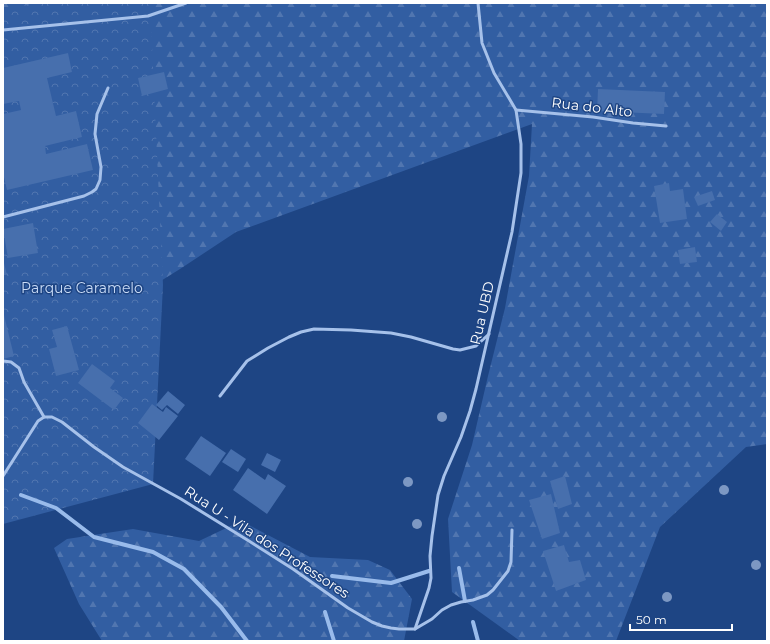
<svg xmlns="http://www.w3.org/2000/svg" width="770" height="644" viewBox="0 0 770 644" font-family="Montserrat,sans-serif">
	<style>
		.forest { fill: url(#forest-firs) }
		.park { fill: url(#park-crowns) }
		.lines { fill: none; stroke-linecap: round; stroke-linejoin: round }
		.stream { stroke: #99bbeb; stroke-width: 4 }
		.building { fill: #476fad }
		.lane { stroke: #a6c1ea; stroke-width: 3 }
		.tree { fill: #7d98c3 }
		.labels { text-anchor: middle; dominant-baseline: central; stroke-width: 3; stroke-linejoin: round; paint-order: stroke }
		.street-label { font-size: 14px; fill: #fff; stroke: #1e4584 }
		.park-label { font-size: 14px; fill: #cadcf7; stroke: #1e4584 }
	</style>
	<defs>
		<pattern id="forest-firs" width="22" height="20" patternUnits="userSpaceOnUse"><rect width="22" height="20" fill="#325ea2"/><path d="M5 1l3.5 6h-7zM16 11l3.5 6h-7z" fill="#5176b0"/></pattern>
		<pattern id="park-crowns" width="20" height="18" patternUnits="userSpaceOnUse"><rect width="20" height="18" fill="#325ea2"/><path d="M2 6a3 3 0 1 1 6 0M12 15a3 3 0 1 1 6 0" fill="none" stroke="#5176b0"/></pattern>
	</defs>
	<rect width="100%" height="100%" fill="#1e4584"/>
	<g class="forest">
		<path d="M 3,3 L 766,3 L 767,8 L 767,444 L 746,447 L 660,527 L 616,641 L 520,641 L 452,592 L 448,519 L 472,445 L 488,376 L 505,308 L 529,176 L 532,124 L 236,232 L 180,269 L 77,333 L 3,281 Z"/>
		<path d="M 241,521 L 310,557 L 368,560 L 390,570 L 412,599 L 404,641 L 102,641 L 79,604 L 54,548 L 67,539 L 133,529 L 199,541 Z"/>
	</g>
	<path class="park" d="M 34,3 L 150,3 L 163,285 L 153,484 L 3,524 L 3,12 Z"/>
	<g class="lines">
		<g class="stream">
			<path d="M 21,495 L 56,508 L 94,537 L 153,552 L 184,569 L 221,607 L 247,641"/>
			<path d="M 459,568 L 465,601"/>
			<path d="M 332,576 L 391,583 L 429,571"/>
			<path d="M 325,612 L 334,641"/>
			<path d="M 473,622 L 478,641"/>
		</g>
	</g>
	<g class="building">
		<path d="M 68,53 L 72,72 L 47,78 L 56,116 L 76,111 L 82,137 L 45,146 L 46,154 L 87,144 L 93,170 L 7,190 L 3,173 L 3,114 L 21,110 L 19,101 L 3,104 L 3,68 Z"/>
		<path d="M 164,72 L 168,89 L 142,96 L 138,78 Z"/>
		<path d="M 598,89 L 665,92 L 664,114 L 597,111 Z"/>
		<path d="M 669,183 L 670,191 L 683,189 L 687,219 L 660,223 L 654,186 Z"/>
		<path d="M 712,191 L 715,200 L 698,206 L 694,197 Z"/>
		<path d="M 717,214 L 727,222 L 721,231 L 710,222 Z"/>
		<path d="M 33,223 L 38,253 L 8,258 L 3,229 Z"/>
		<path d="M 695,247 L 697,262 L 680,264 L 678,250 Z"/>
		<path d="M 3,259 L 7,275 L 3,275 Z"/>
		<path d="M 3,311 L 14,356 L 3,359 Z"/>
		<path d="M 67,326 L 79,370 L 56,376 L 49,349 L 57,347 L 52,330 Z"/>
		<path d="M 92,364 L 115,381 L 110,388 L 123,398 L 114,410 L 78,383 Z"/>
		<path d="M 168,391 L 185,405 L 178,414 L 167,405 L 162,410 L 156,405 Z"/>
		<path d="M 152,404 L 163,412 L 166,407 L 178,416 L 159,440 L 138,423 Z"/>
		<path d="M 201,436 L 226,453 L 210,476 L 185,459 Z"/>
		<path d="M 231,449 L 246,459 L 238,472 L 222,462 Z"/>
		<path d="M 267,453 L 281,460 L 275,472 L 261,465 Z"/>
		<path d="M 248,468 L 265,480 L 268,474 L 286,486 L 267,514 L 233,490 Z"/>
		<path d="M 565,476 L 572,504 L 558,509 L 550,481 Z"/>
		<path d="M 551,494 L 560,533 L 542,539 L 529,500 Z"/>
		<path d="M 564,545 L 569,562 L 580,560 L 586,580 L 556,591 L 543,551 Z"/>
	</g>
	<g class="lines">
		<g class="lane">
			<path d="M 3,30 L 148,16 L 186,3"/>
			<path d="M 516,110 L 593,117 L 633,123 L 666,126"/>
			<path d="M 3,217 L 84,196 L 92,192 L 96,189 L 100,180 L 101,167 L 95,134 L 97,114 L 108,88"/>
			<path d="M 3,361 L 11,362 L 19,368 L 24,382 L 44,417"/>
			<path d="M 220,396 L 247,361 L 268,348 L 289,337 L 301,332 L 314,329 L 351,330 L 391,333 L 411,337 L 453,349 L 460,350 L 476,346 L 489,334"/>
			<path d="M 3,476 L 38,421 L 44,417 L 52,417 L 62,422 L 94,447 L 123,467 L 181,499 L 249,541 L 293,569 L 348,608 L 372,622 L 382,626 L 391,628 L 399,629 L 415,629 L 432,619 L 442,610 L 451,605 L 461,602 L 473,600 L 487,595 L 493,590 L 508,571 L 511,562 L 512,530"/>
			<path d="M 415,629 L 429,588 L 431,578 L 430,556 L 432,536 L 438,495 L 444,476 L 461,437 L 470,411 L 476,389 L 512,232 L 521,173 L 521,144 L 516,110 L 494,73 L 482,43 L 478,3"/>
		</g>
	</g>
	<g class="tree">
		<circle cx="442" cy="417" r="5"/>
		<circle cx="408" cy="482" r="5"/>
		<circle cx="724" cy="490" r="5"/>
		<circle cx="417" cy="524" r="5"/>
		<circle cx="756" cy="565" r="5"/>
		<circle cx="667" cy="597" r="5"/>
	</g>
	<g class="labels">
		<g class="street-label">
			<text transform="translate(592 107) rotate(7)">Rua do Alto</text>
			<text transform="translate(482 313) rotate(-77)">Rua UBD</text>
			<text transform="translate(267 542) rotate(33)">Rua U - Vila dos Professores</text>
		</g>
		<g class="park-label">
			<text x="82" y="288">Parque Caramelo</text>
		</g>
	</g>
	<rect width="770" height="644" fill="none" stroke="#ffffff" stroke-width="8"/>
	<path d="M630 624v6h102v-6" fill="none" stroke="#ffffff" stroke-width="2"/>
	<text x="636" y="624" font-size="12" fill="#ffffff" stroke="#1e4584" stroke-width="3" paint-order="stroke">50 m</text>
</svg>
